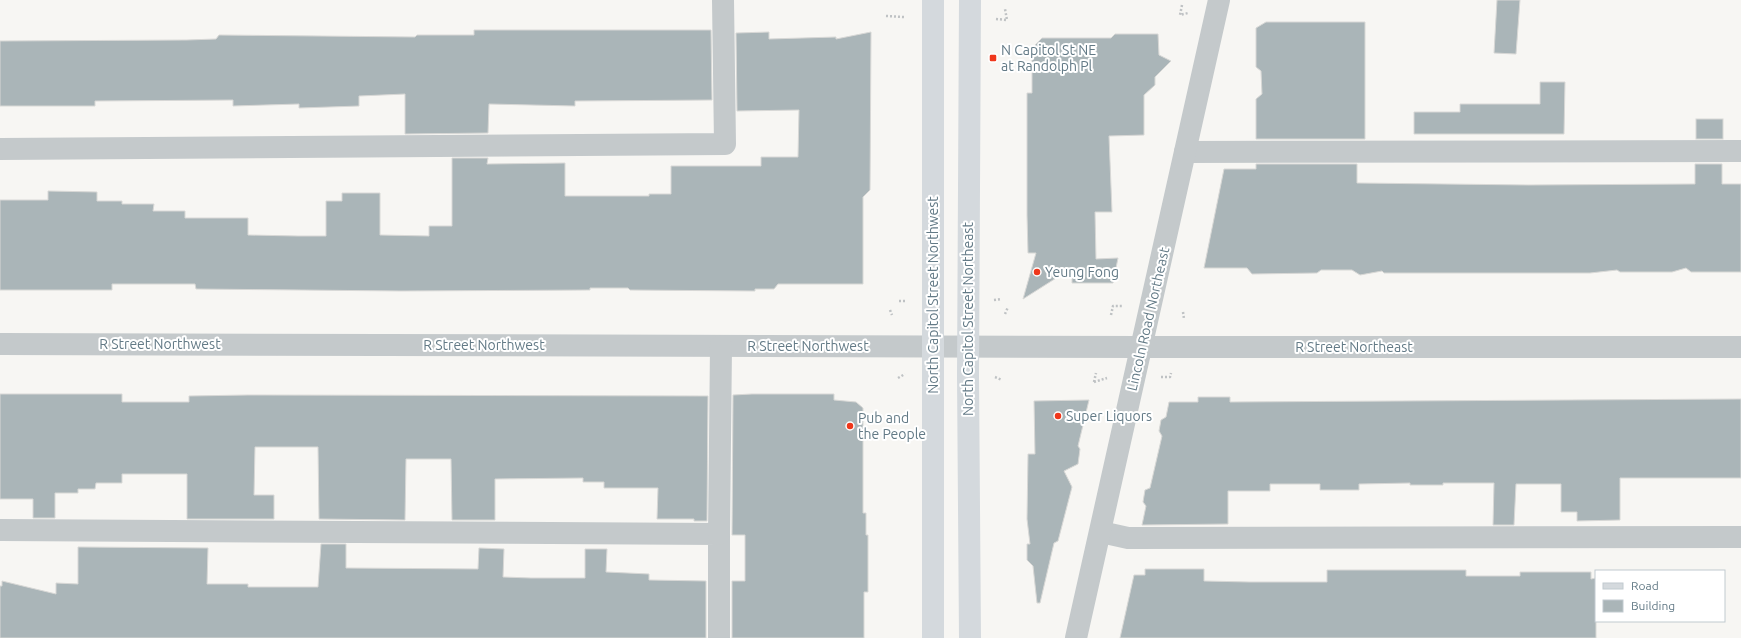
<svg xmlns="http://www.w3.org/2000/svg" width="1741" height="638" viewBox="0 0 1741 638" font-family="Ubuntu,sans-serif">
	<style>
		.building { fill: #aab5b8; stroke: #d8d8d6 }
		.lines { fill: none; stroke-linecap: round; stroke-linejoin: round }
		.path { stroke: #bfc2c4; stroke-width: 2.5; stroke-dasharray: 2 2; stroke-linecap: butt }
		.minor { stroke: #c4c9cb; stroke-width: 22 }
		.major { stroke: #d4d9dd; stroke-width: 22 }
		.poi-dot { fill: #ef371b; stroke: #fff; stroke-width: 1.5 }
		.labels { text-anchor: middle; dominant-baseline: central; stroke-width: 4; stroke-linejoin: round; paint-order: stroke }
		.poi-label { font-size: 14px; fill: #637a86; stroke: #fff; text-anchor: start }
		.street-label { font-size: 14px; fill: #637a86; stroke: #fff }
	</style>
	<rect width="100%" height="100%" fill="#f7f6f3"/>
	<g class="building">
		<path d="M 1497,0 L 1520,0 L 1516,54 L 1494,53 Z"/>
		<path d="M 1266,22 L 1365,22 L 1365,139 L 1256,139 L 1256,99 L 1262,94 L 1261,71 L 1256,67 L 1256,28 Z"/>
		<path d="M 474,30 L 711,30 L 712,100 L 575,101 L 575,106 L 489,104 L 488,133 L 405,134 L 405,94 L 359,96 L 359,106 L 299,108 L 299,104 L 233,106 L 233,100 L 95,101 L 95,106 L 0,106 L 0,41 L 187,40 L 216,39 L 219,35 L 415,37 L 417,35 L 474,35 Z"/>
		<path d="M 769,32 L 769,39 L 836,37 L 836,39 L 871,32 L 870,190 L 863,197 L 863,284 L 778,284 L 774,289 L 755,289 L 755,291 L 630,290 L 628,288 L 590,288 L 590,290 L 401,291 L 196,289 L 195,284 L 112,284 L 112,290 L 0,290 L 0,200 L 48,200 L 48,191 L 97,192 L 97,201 L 122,201 L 122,204 L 154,204 L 153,211 L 185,211 L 185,218 L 248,218 L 248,235 L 298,236 L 326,236 L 326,201 L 342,201 L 342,193 L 380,193 L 380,235 L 429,236 L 429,226 L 452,226 L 452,158 L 488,158 L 487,164 L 565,163 L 565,196 L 649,196 L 649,194 L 671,194 L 671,166 L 761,166 L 761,157 L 798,157 L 799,110 L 737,111 L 736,33 Z"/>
		<path d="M 1115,34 L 1158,34 L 1159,55 L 1171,61 L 1155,77 L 1155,85 L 1144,95 L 1144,135 L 1109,136 L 1112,212 L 1095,212 L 1096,259 L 1118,258 L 1113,283 L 1072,283 L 1072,268 L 1023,299 L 1036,253 L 1028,253 L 1027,215 L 1027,93 L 1032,93 L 1032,48 L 1042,38 L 1111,38 Z"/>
		<path d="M 1540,82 L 1565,82 L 1564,134 L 1414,134 L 1414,112 L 1460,112 L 1460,104 L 1540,104 Z"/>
		<rect x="1696" y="119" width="27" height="20"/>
		<path d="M 1256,164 L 1357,164 L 1357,183 L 1529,185 L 1695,184 L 1695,164 L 1722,164 L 1722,184 L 1741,184 L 1741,272 L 1691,272 L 1686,268 L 1672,272 L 1620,272 L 1617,270 L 1590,273 L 1384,273 L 1382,271 L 1360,275 L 1352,270 L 1321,270 L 1317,273 L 1252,274 L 1247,268 L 1204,268 L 1224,169 L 1256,169 Z"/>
		<path d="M 0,394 L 122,394 L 122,402 L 189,402 L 189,396 L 248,395 L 708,396 L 707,521 L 694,521 L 694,519 L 657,519 L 658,488 L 604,488 L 604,482 L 583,482 L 583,478 L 495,479 L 495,520 L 452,520 L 451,459 L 406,459 L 405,520 L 319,519 L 318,447 L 255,447 L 254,495 L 274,495 L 274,519 L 187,519 L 187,474 L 122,474 L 122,483 L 96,483 L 95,489 L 78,489 L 78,493 L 55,493 L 55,518 L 33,518 L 33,499 L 0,499 Z"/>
		<path d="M 752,394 L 834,394 L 834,400 L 856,402 L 863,408 L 863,513 L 866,513 L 866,535 L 868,535 L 868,592 L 864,592 L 864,638 L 732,638 L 732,581 L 745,581 L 745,535 L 732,535 L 733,395 Z"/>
		<path d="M 1198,397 L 1230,397 L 1230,402 L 1741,399 L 1741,478 L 1620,478 L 1620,520 L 1577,521 L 1577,512 L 1561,512 L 1561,484 L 1516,484 L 1514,525 L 1493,525 L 1494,483 L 1443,483 L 1443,485 L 1410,485 L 1410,483 L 1359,484 L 1359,490 L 1320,490 L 1320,484 L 1270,484 L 1270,491 L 1228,491 L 1228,524 L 1142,525 L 1146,506 L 1143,502 L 1145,490 L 1150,488 L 1162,436 L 1159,431 L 1161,420 L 1166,417 L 1169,402 L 1198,402 Z"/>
		<path d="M 1089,400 L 1078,446 L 1080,449 L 1078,464 L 1064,471 L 1072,487 L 1058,541 L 1054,543 L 1040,603 L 1037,603 L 1033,566 L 1027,560 L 1027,544 L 1030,544 L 1027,519 L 1028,454 L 1035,454 L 1034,401 Z"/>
		<path d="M 321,544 L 346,544 L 346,568 L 478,569 L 479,548 L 504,549 L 503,577 L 531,578 L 585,578 L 585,549 L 607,549 L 606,572 L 649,574 L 649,580 L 706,581 L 706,638 L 0,638 L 0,586 L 2,586 L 2,581 L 56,594 L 56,583 L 78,584 L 78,547 L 208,548 L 207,584 L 248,584 L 248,587 L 318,587 Z"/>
		<path d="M 1145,569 L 1204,569 L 1204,581 L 1249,582 L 1327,582 L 1327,570 L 1466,570 L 1466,576 L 1520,576 L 1520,572 L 1591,572 L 1591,579 L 1596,578 L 1596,638 L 1120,638 L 1134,575 L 1145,575 Z"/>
	</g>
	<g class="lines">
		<g class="path">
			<path d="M 1182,5 L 1180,15 L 1188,13"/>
			<path d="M 886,16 L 904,17"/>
			<path d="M 996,19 L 1007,20 L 1005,9"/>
			<path d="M 994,300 L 1001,299"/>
			<path d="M 899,301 L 905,301"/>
			<path d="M 890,310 L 892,315"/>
			<path d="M 1183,312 L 1184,319"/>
			<path d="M 1005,314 L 1008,307"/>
			<path d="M 1111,315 L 1113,306 L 1123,306"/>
			<path d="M 995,377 L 1002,380"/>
			<path d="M 1161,377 L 1170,377 L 1171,373"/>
			<path d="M 898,378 L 905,374"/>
			<path d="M 1094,382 L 1096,373"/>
			<path d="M 1094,382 L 1107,378"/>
		</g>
		<g class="minor">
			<path d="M 0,149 L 725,144 L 723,0"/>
			<path d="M 1185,152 L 1741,151"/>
			<path d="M 0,344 L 1142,347 L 1741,347"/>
			<path d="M 0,530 L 719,534 L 719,638"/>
			<path d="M 1101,532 L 1128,538 L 1741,537"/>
			<path d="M 719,534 L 721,346"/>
			<path d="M 1076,638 L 1219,0"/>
		</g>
		<g class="major">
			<path d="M 933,0 L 933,638"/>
			<path d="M 970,0 L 968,376 L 970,638"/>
		</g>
	</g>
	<g class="poi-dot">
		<rect x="989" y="54" width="8" height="8" rx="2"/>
		<circle cx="1037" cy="272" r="4"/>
		<circle cx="1058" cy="416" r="4"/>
		<circle cx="850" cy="426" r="4"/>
	</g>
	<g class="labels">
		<g class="poi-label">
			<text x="1001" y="50">N Capitol St NE<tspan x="1001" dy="16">at Randolph Pl</tspan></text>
			<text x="1045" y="272">Yeung Fong</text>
			<text x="1066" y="416">Super Liquors</text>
			<text x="858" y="418">Pub and<tspan x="858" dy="16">the People</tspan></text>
		</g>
		<g class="street-label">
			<text transform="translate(933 295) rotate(-90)">North Capitol Street Northwest</text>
			<text transform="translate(968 319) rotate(-90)">North Capitol Street Northeast</text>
			<text transform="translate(1148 319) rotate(-77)">Lincoln Road Northeast</text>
			<text x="160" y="344">R Street Northwest</text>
			<text x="484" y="345">R Street Northwest</text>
			<text x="808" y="346">R Street Northwest</text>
			<text x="1354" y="347">R Street Northeast</text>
		</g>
	</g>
	<rect x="1595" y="570" width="130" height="52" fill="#ffffff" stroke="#c1cacf"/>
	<rect x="1603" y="583" width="20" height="6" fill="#d4d9dd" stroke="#c1cacf"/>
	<text x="1631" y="590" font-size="12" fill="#637a86">Road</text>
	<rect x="1603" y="600" width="20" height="12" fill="#aab5b8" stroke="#c1cacf"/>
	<text x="1631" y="610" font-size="12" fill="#637a86">Building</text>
</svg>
